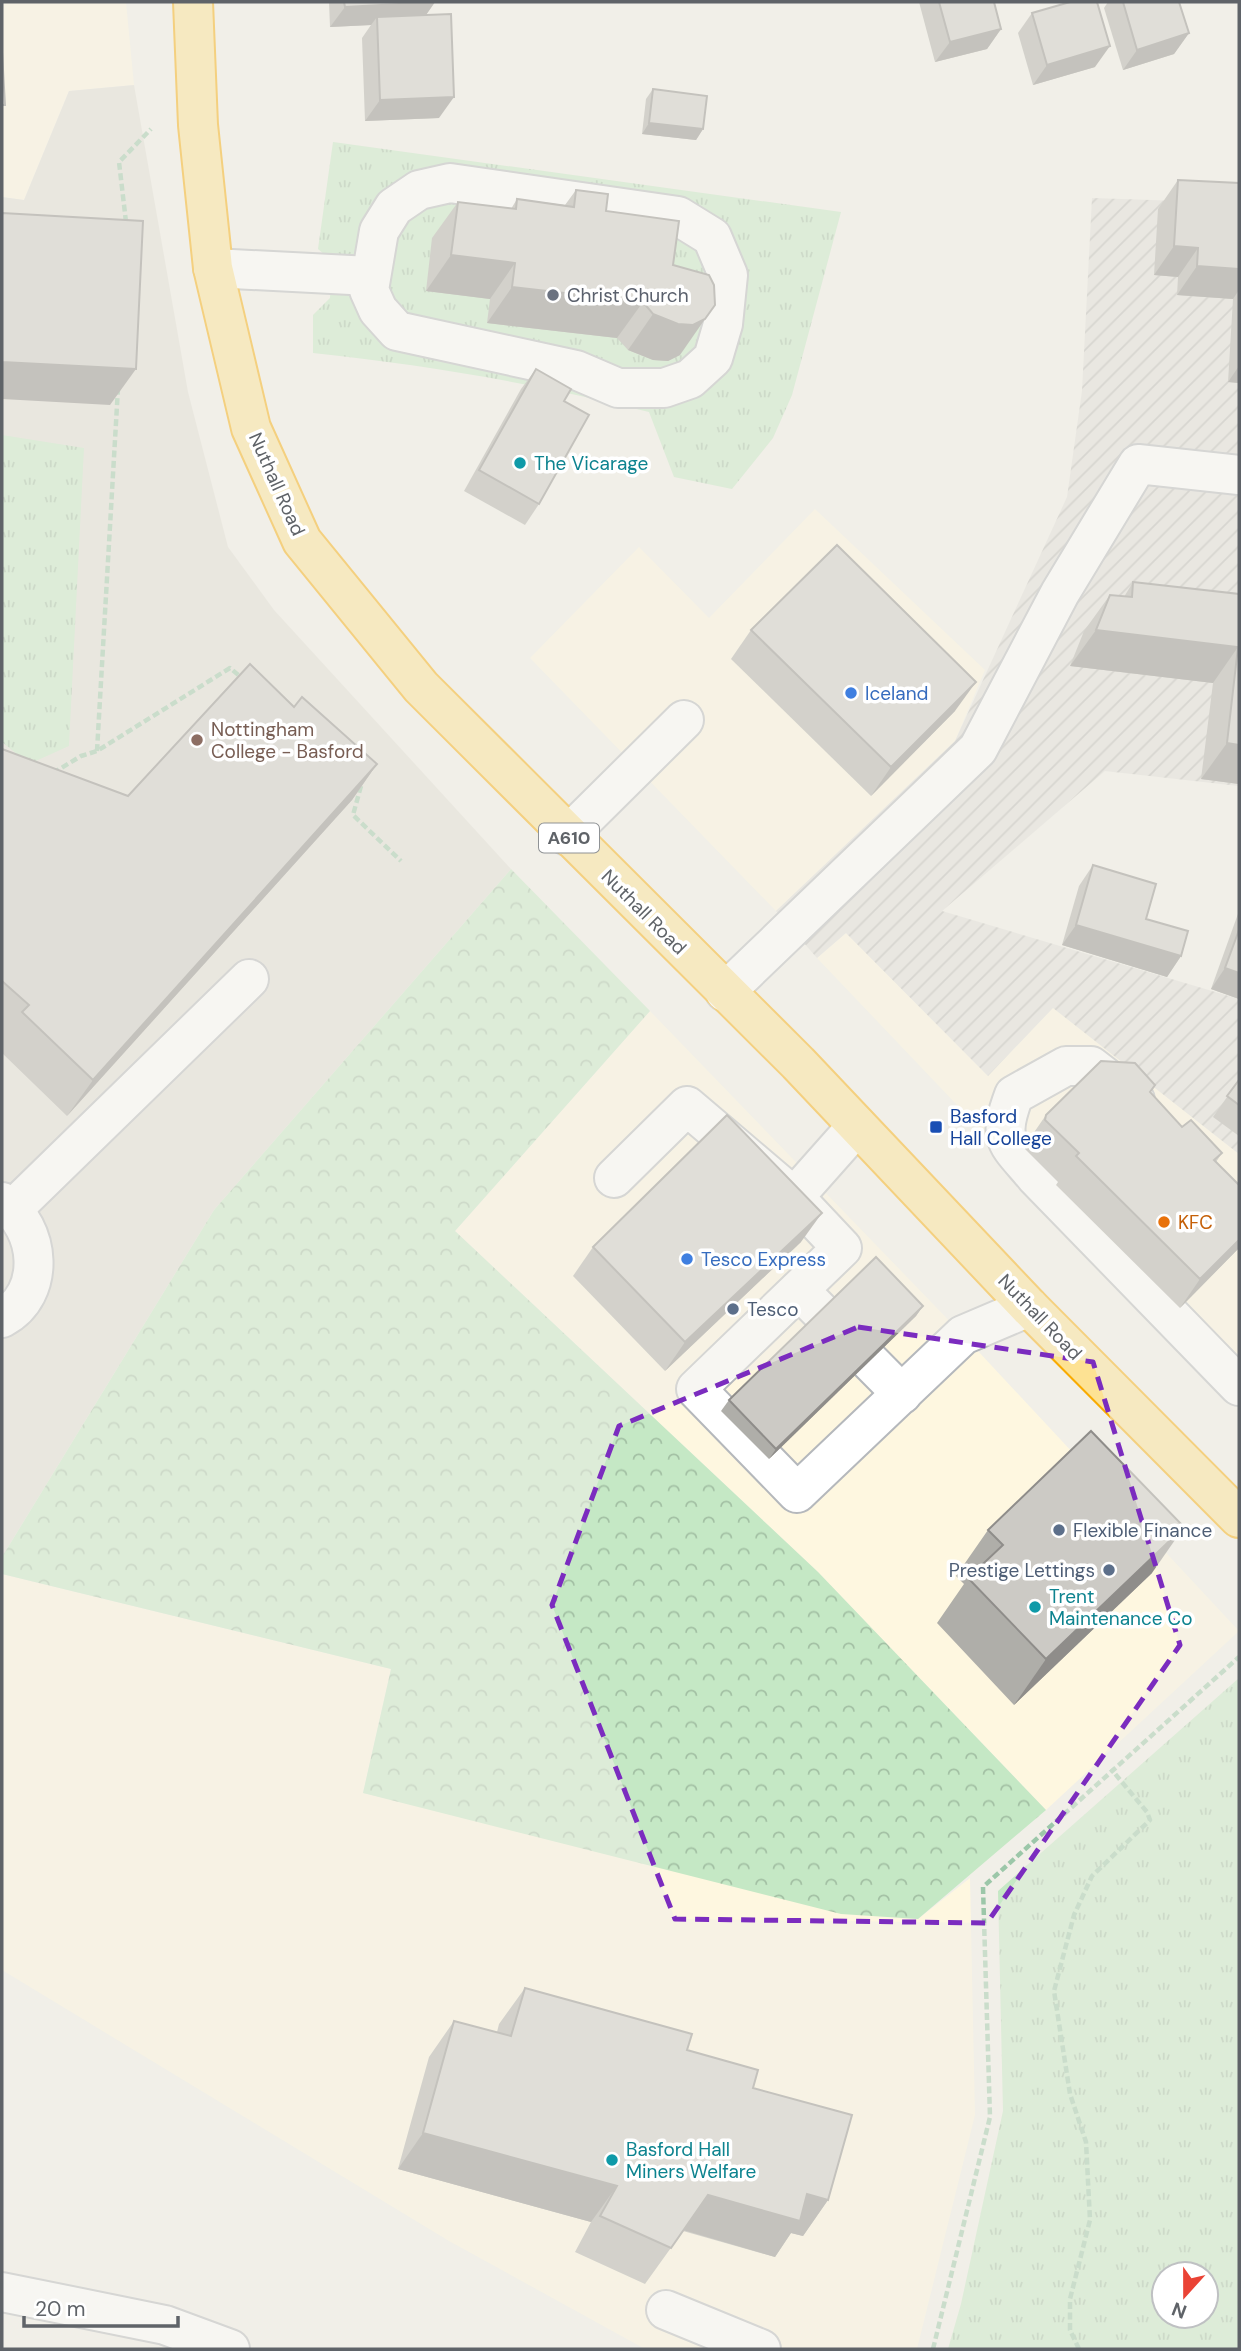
<svg xmlns="http://www.w3.org/2000/svg" width="1241" height="2351" viewBox="0 0 1241 2351" font-family="'DM Sans',sans-serif">
	<style>
		.commercial { fill: #fef7e0 }
		.industrial { fill: url(#industrial-furrows) }
		.education { fill: #e1ded6 }
		.grass { fill: url(#grass-tufts); fill-rule: evenodd }
		.forest { fill: url(#forest-crowns) }
		.lines { fill: none; stroke-linecap: round; stroke-linejoin: round }
		.minor-casing { stroke: #b5b8bc; stroke-width: 42 }
		.highway-casing { stroke: #f9ab00; stroke-width: 42 }
		.path { stroke: #9cc7a9; stroke-width: 4.5; stroke-dasharray: 7 3.5; stroke-linecap: butt }
		.minor { stroke: #fff; stroke-width: 38 }
		.highway { stroke: #fde293; stroke-width: 38 }
		.wall { fill: #afaea9 }
		.shaded-wall { fill: #8f8d8a }
		.building { fill: #cccac5; stroke: #8f8d8a; stroke-width: 2 }
		.marked { fill: none; stroke: #7b2cbf; stroke-width: 5; stroke-dasharray: 14 9; stroke-linejoin: round }
		.worship-dot { fill: #6b7280; stroke: #fff; stroke-width: 2.5 }
		.culture-dot { fill: #0f9aa8; stroke: #fff; stroke-width: 2.5 }
		.shop-dot { fill: #3f7fe0; stroke: #fff; stroke-width: 2.5 }
		.education-dot { fill: #8d6e63; stroke: #fff; stroke-width: 2.5 }
		.transit-dot { fill: #1a4fb4; stroke: #fff; stroke-width: 2.5 }
		.food-dot { fill: #e8710a; stroke: #fff; stroke-width: 2.5 }
		.service-dot { fill: #5c6f8a; stroke: #fff; stroke-width: 2.5 }
		.labels { text-anchor: middle; dominant-baseline: central; stroke-width: 7; stroke-linejoin: round; paint-order: stroke }
		.shield { fill: #fff; stroke: #8f9295; stroke-width: 2 }
		.shield-label { font-size: 18px; font-weight: bold; fill: #5f6368 }
		.worship-label { font-size: 19px; fill: #5b616d; stroke: #fff; text-anchor: start }
		.culture-label { font-size: 19px; fill: #0d838f; stroke: #fff; text-anchor: start }
		.street-label { font-size: 19px; fill: #5f6368; stroke: #fff }
		.shop-label { font-size: 19px; fill: #366cbe; stroke: #fff; text-anchor: start }
		.education-label { font-size: 19px; fill: #785e54; stroke: #fff; text-anchor: start }
		.transit-label { font-size: 19px; fill: #164399; stroke: #fff; text-anchor: start }
		.food-label { font-size: 19px; fill: #c56008; stroke: #fff; text-anchor: start }
		.service-label { font-size: 19px; fill: #4e5e75; stroke: #fff; text-anchor: start }
	</style>
	<defs>
		<pattern id="industrial-furrows" width="10" height="10" patternUnits="userSpaceOnUse" patternTransform="scale(1.75)"><rect width="10" height="10" fill="#e0deda"/><path d="M-1 1l2-2M0 10L10 0M9 11l2-2" fill="none" stroke="#b9b8b5"/></pattern>
		<pattern id="grass-tufts" width="24" height="20" patternUnits="userSpaceOnUse" patternTransform="scale(1.75)"><rect width="24" height="20" fill="#c5e8c5"/><path d="M3 7l-1-3M5 7V3M7 7l1-3M15 17l-1-3M17 17v-4M19 17l1-3" fill="none" stroke="#a3c0a4"/></pattern>
		<pattern id="forest-crowns" width="20" height="18" patternUnits="userSpaceOnUse" patternTransform="scale(1.75)"><rect width="20" height="18" fill="#c5e8c5"/><path d="M2 6a3 3 0 1 1 6 0M12 15a3 3 0 1 1 6 0" fill="none" stroke="#a3c0a4"/></pattern>
	</defs>
	<rect width="100%" height="100%" fill="#f1efe8"/>
	<g class="commercial">
		<path d="M 2,2 L 126,2 L 134,85 L 69,91 L 24,200 L 2,197 Z"/>
		<path d="M 815,509 L 985,670 L 955,741 L 776,911 L 530,658 L 639,547 L 709,618 Z"/>
		<path d="M 846,933 L 988,1076 L 1053,1007 L 1239,1154 L 1239,1401 L 817,958 Z"/>
		<path d="M 650,1011 L 963,1335 L 1239,1631 L 1046,1810 L 818,1572 L 455,1231 Z"/>
		<path d="M 2,1574 L 391,1669 L 363,1793 L 918,1919 L 970,1878 L 975,2115 L 917,2349 L 645,2349 L 449,2241 L 2,1970 Z"/>
	</g>
	<path class="industrial" d="M 1092,198 L 1239,203 L 1239,786 L 1105,771 L 942,911 L 1239,999 L 1239,1154 L 1053,1008 L 988,1076 L 846,933 L 817,958 L 776,911 L 955,741 L 1067,497 L 1082,391 Z"/>
	<path class="education" d="M 134,85 L 188,392 L 228,547 L 274,610 L 511,869 L 214,1210 L 2,1557 L 2,197 L 24,200 L 69,91 Z"/>
	<g class="grass">
		<path d="M 333,142 L 841,212 L 792,395 L 773,438 L 732,489 L 674,477 L 649,412 C 538,384 427,365 313,353 L 313,315 L 330,298 L 332,261 L 318,249 Z"/>
		<path d="M 2,435 L 84,448 L 69,746 L 29,764 L 2,742 Z"/>
		<path d="M 1239,1678 L 1239,2349 L 948,2349 L 961,2304 L 1003,2111 L 998,1891 ZM 1164,2274 L 1206,2274 L 1206,2316 L 1164,2316 Z"/>
	</g>
	<path class="forest" d="M 511,869 L 650,1011 L 455,1231 L 818,1572 L 1046,1810 L 918,1919 L 841,1914 L 363,1793 L 391,1669 L 2,1574 L 2,1557 L 214,1210 Z"/>
	<g class="lines">
		<defs>
			<g id="minor">
				<path d="M 450,183 L 678,216 L 712,237 L 728,275 L 723,324 L 713,358 L 690,379 L 664,388 L 618,388 L 576,370 L 397,331 L 378,310 L 369,290 L 379,231 L 394,207 L 419,190 Z"/>
				<path d="M 213,268 L 370,276"/>
				<path d="M 567,836 L 684,720"/>
				<path d="M 725,992 L 978,749 L 1060,593 L 1138,464 L 1239,475"/>
				<path d="M 1135,1100 L 1091,1066 L 1066,1066 L 1014,1095 C 997,1141 1006,1141 1036,1177 L 1239,1386"/>
				<path d="M 614,1178 L 687,1106 L 794,1197 L 842,1248 L 696,1389 L 797,1493 L 963,1335 L 1029,1307"/>
				<path d="M 794,1197 L 857,1126"/>
				<path d="M 2,1202 C 41,1227 47,1294 2,1318"/>
				<path d="M 13,1209 L 249,979"/>
				<path d="M 799,1290 L 902,1394"/>
				<path d="M 2,2292 L 165,2325 L 230,2349"/>
				<path d="M 666,2310 L 761,2349"/>
			</g>
			<path id="highway" d="M 193,2 L 198,125 L 213,268 L 251,428 L 302,541 L 421,687 L 798,1063 L 1029,1307 L 1239,1518"/>
		</defs>
		<use href="#minor" class="minor-casing"/>
		<use href="#highway" class="highway-casing"/>
		<g class="path">
			<path d="M 126,222 L 119,162 L 151,129"/>
			<path d="M 97,751 L 118,388"/>
			<path d="M 53,773 L 81,756 L 97,751 L 230,668 L 242,678"/>
			<path d="M 361,786 L 353,815 L 401,861"/>
			<path d="M 933,2349 L 990,2117 L 983,1887 L 1239,1657"/>
			<path d="M 1079,2349 L 1070,2330 L 1070,2299 L 1090,2220 L 1086,2142 L 1070,2094 L 1054,1991 L 1074,1915 L 1092,1876 L 1150,1820 L 1147,1812 L 1111,1769"/>
		</g>
		<use href="#minor" class="minor"/>
		<use href="#highway" class="highway"/>
	</g>
	<g class="wall">
		<path d="M 329,2 L 435,2 L 426,15 L 439,118 L 365,121 L 362,38 L 371,25 L 330,27 Z"/>
		<path d="M 919,2 L 994,2 L 1001,29 L 987,49 L 935,62 Z"/>
		<path d="M 1108,2 L 1179,2 L 1189,33 L 1174,54 L 1123,70 L 1104,8 Z"/>
		<path d="M 1032,13 L 1095,67 L 1033,85 L 1018,33 Z"/>
		<path d="M 653,89 L 703,129 L 696,140 L 642,134 L 646,99 Z"/>
		<path d="M 1178,180 L 1239,183 L 1239,383 L 1228,382 L 1233,299 L 1177,295 L 1178,277 L 1154,275 L 1158,209 Z"/>
		<path d="M 576,190 L 606,211 L 673,265 L 680,355 L 668,361 L 653,360 L 628,350 L 617,338 L 487,323 L 490,299 L 426,291 L 432,238 L 458,202 L 511,209 L 517,199 L 565,205 Z"/>
		<path d="M 536,369 L 564,401 L 539,504 L 525,525 L 464,491 L 521,389 Z"/>
		<path d="M 1133,582 L 1239,594 L 1239,784 L 1201,779 L 1213,683 L 1070,666 L 1084,631 L 1110,595 L 1124,597 Z"/>
		<path d="M 751,630 L 955,711 L 871,796 L 731,659 Z"/>
		<path d="M 294,707 L 377,764 L 352,800 L 67,1116 L 2,1053 L 2,1042 L 3,1040 L 2,1039 L 2,749 L 128,796 Z"/>
		<path d="M 1093,865 L 1181,956 L 1167,977 L 1062,945 L 1079,886 Z"/>
		<path d="M 1239,911 L 1239,999 L 1211,989 Z"/>
		<path d="M 1239,1080 L 1239,1136 L 1213,1117 Z"/>
		<path d="M 1150,1093 L 1182,1127 L 1222,1153 L 1216,1162 L 1239,1248 L 1180,1308 L 1056,1185 L 1058,1182 L 1025,1149 L 1026,1144 L 1046,1115 Z"/>
		<path d="M 801,1242 L 665,1371 L 573,1276 L 593,1247 Z"/>
		<path d="M 923,1306 L 916,1316 L 769,1459 L 721,1411 L 729,1400 Z"/>
		<path d="M 988,1530 L 1152,1573 L 1014,1705 L 937,1623 L 964,1584 L 956,1576 Z"/>
		<path d="M 525,1988 L 687,2050 L 753,2088 L 828,2200 L 803,2236 L 791,2233 L 775,2257 L 683,2231 L 645,2284 L 575,2252 L 591,2222 L 398,2169 L 429,2057 L 454,2021 L 497,2032 L 499,2024 Z"/>
	</g>
	<g class="shaded-wall">
		<path d="M 435,2 L 421,22 L 377,17 L 371,25 L 330,27 L 345,7 Z"/>
		<path d="M 1001,29 L 987,49 L 935,62 L 950,42 Z"/>
		<path d="M 1189,33 L 1174,54 L 1123,70 L 1137,50 Z"/>
		<path d="M 1110,46 L 1095,67 L 1033,85 L 1047,65 Z"/>
		<path d="M 454,97 L 439,118 L 365,121 L 380,100 Z"/>
		<path d="M 649,123 L 703,129 L 696,140 L 642,134 Z"/>
		<path d="M 1174,246 L 1198,248 L 1178,277 L 1154,275 Z"/>
		<path d="M 451,255 L 515,263 L 490,299 L 426,291 Z"/>
		<path d="M 1197,266 L 1239,269 L 1239,290 L 1233,299 L 1177,295 Z"/>
		<path d="M 512,287 L 643,302 L 617,338 L 487,323 Z"/>
		<path d="M 653,314 L 705,319 L 680,355 L 668,361 L 653,360 L 628,350 Z"/>
		<path d="M 2,362 L 136,369 L 110,405 L 2,399 Z"/>
		<path d="M 1239,366 L 1239,383 L 1228,382 Z"/>
		<path d="M 1096,630 L 1238,647 L 1213,683 L 1070,666 Z"/>
		<path d="M 976,682 L 955,711 L 871,796 L 891,767 Z"/>
		<path d="M 1227,743 L 1239,745 L 1239,784 L 1201,779 Z"/>
		<path d="M 377,764 L 352,800 L 67,1116 L 93,1080 Z"/>
		<path d="M 1076,925 L 1181,956 L 1167,977 L 1062,945 Z"/>
		<path d="M 1225,968 L 1239,973 L 1239,999 L 1211,989 Z"/>
		<path d="M 822,1213 L 801,1242 L 665,1371 L 685,1342 Z"/>
		<path d="M 1239,1240 L 1239,1248 L 1180,1308 L 1200,1279 Z"/>
		<path d="M 923,1306 L 916,1316 L 769,1459 L 776,1449 Z"/>
		<path d="M 1184,1527 L 1152,1573 L 1014,1705 L 1046,1659 Z"/>
		<path d="M 423,2133 L 617,2186 L 591,2222 L 398,2169 Z"/>
		<path d="M 807,2194 L 828,2200 L 803,2236 L 791,2233 L 775,2257 L 683,2230 L 708,2195 Z"/>
	</g>
	<g class="building">
		<path d="M 344,2 L 435,2 L 345,7 Z"/>
		<path d="M 939,2 L 994,2 L 1001,29 L 950,42 Z"/>
		<path d="M 1070,2 L 1097,2 L 1110,46 L 1047,65 L 1032,13 Z"/>
		<path d="M 1123,2 L 1179,2 L 1189,33 L 1137,50 Z"/>
		<path d="M 451,14 L 454,97 L 380,100 L 377,17 Z"/>
		<path d="M 2,52 L 5,105 L 2,105 Z"/>
		<path d="M 653,89 L 707,96 L 703,129 L 649,123 Z"/>
		<path d="M 1178,180 L 1239,183 L 1239,269 L 1197,266 L 1198,248 L 1174,246 Z"/>
		<path d="M 576,190 L 608,194 L 606,211 L 679,221 L 673,265 L 709,275 L 714,285 L 715,305 L 705,319 L 693,325 L 678,324 L 653,314 L 643,302 L 512,287 L 515,263 L 451,255 L 458,202 L 516,209 L 517,199 L 574,207 Z"/>
		<path d="M 2,213 L 143,221 L 136,369 L 2,362 Z"/>
		<path d="M 536,369 L 571,389 L 564,401 L 589,415 L 539,504 L 479,470 Z"/>
		<path d="M 837,545 L 976,682 L 891,767 L 751,630 Z"/>
		<path d="M 1133,582 L 1239,594 L 1239,745 L 1227,743 L 1238,647 L 1096,630 L 1110,595 L 1132,597 Z"/>
		<path d="M 250,664 L 294,707 L 302,697 L 377,764 L 93,1080 L 22,1012 L 29,1005 L 2,981 L 2,749 L 128,796 Z"/>
		<path d="M 1093,865 L 1156,884 L 1146,919 L 1188,931 L 1181,956 L 1076,925 Z"/>
		<path d="M 1239,930 L 1239,973 L 1225,968 Z"/>
		<path d="M 1101,1061 L 1135,1063 L 1155,1085 L 1150,1092 L 1182,1127 L 1191,1120 L 1222,1153 L 1214,1160 L 1239,1185 L 1239,1240 L 1200,1279 L 1076,1156 L 1079,1153 L 1045,1120 L 1046,1115 Z"/>
		<path d="M 1239,1080 L 1239,1105 L 1227,1096 Z"/>
		<path d="M 727,1115 L 822,1213 L 685,1342 L 593,1247 Z"/>
		<path d="M 876,1257 L 923,1306 L 776,1449 L 729,1400 Z"/>
		<path d="M 1091,1431 L 1184,1527 L 1046,1659 L 968,1578 L 1003,1545 L 988,1530 Z"/>
		<path d="M 525,1988 L 692,2034 L 687,2050 L 758,2070 L 753,2088 L 852,2115 L 828,2200 L 807,2194 L 800,2221 L 708,2195 L 671,2248 L 600,2216 L 617,2186 L 423,2133 L 454,2021 L 511,2036 Z"/>
	</g>
	<path d="M0 0H1241V2351H0ZM 858,1327 L 1093,1362 L 1180,1645 L 987,1923 L 675,1919 L 552,1605 L 619,1426 Z" fill="#f1efe8" fill-opacity=".55" fill-rule="evenodd"/>
	<path class="marked" d="M 858,1327 L 1093,1362 L 1180,1645 L 987,1923 L 675,1919 L 552,1605 L 619,1426 Z"/>
	<circle class="worship-dot" cx="553" cy="295" r="7"/>
	<g class="culture-dot">
		<circle cx="520" cy="463" r="7"/>
		<circle cx="1035" cy="1607" r="7"/>
		<circle cx="612" cy="2160" r="7"/>
	</g>
	<g class="shop-dot">
		<circle cx="851" cy="693" r="7"/>
		<circle cx="687" cy="1259" r="7"/>
	</g>
	<circle class="education-dot" cx="197" cy="740" r="7"/>
	<rect class="transit-dot" x="929" y="1120" width="14" height="14" rx="3.5"/>
	<circle class="food-dot" cx="1164" cy="1222" r="7"/>
	<g class="service-dot">
		<circle cx="733" cy="1309" r="7"/>
		<circle cx="1059" cy="1530" r="7"/>
		<circle cx="1109" cy="1570" r="7"/>
	</g>
	<g class="labels">
		<rect class="shield" x="539" y="823.5" width="60" height="29" rx="5"/>
		<g class="shield-label">
			<text x="569" y="838">A610</text>
		</g>
		<g class="worship-label">
			<text x="567" y="295">Christ Church</text>
		</g>
		<g class="culture-label">
			<text x="534" y="463">The Vicarage</text>
			<text x="1049" y="1596">Trent<tspan x="1049" dy="22">Maintenance Co</tspan></text>
			<text x="626" y="2149">Basford Hall<tspan x="626" dy="22">Miners Welfare</tspan></text>
		</g>
		<g class="street-label">
			<text transform="translate(277 484) rotate(66)">Nuthall Road</text>
			<text transform="translate(644 912) rotate(45)">Nuthall Road</text>
			<text transform="translate(1040 1317) rotate(46)">Nuthall Road</text>
		</g>
		<g class="shop-label">
			<text x="865" y="693">Iceland</text>
			<text x="701" y="1259">Tesco Express</text>
		</g>
		<g class="education-label">
			<text x="211" y="729">Nottingham<tspan x="211" dy="22">College - Basford</tspan></text>
		</g>
		<g class="transit-label">
			<text x="950" y="1116">Basford<tspan x="950" dy="22">Hall College</tspan></text>
		</g>
		<g class="food-label">
			<text x="1178" y="1222">KFC</text>
		</g>
		<g class="service-label">
			<text x="747" y="1309">Tesco</text>
			<text x="1073" y="1530">Flexible Finance</text>
			<text x="1095" y="1570" text-anchor="end">Prestige Lettings</text>
		</g>
	</g>
	<rect width="1241" height="2351" fill="none" stroke="#5f6368" stroke-width="7"/>
	<g transform="translate(1185 2295) rotate(201)"><circle r="33" fill="#ffffff" stroke="#bfc1c3" stroke-width="2"/>
	<path d="M0-5L12 26L0 18L-12 26Z" fill="#ea4335"/>
	<text y="-10" font-size="19" font-weight="bold" text-anchor="middle" fill="#5f6368">N</text>
	</g>
	<path d="M24 2316v10h154v-10" fill="none" stroke="#5f6368" stroke-width="3.5"/>
	<text x="35" y="2316" font-size="21" fill="#5f6368" stroke="#ffffff" stroke-width="5" paint-order="stroke">20 m</text>
</svg>
